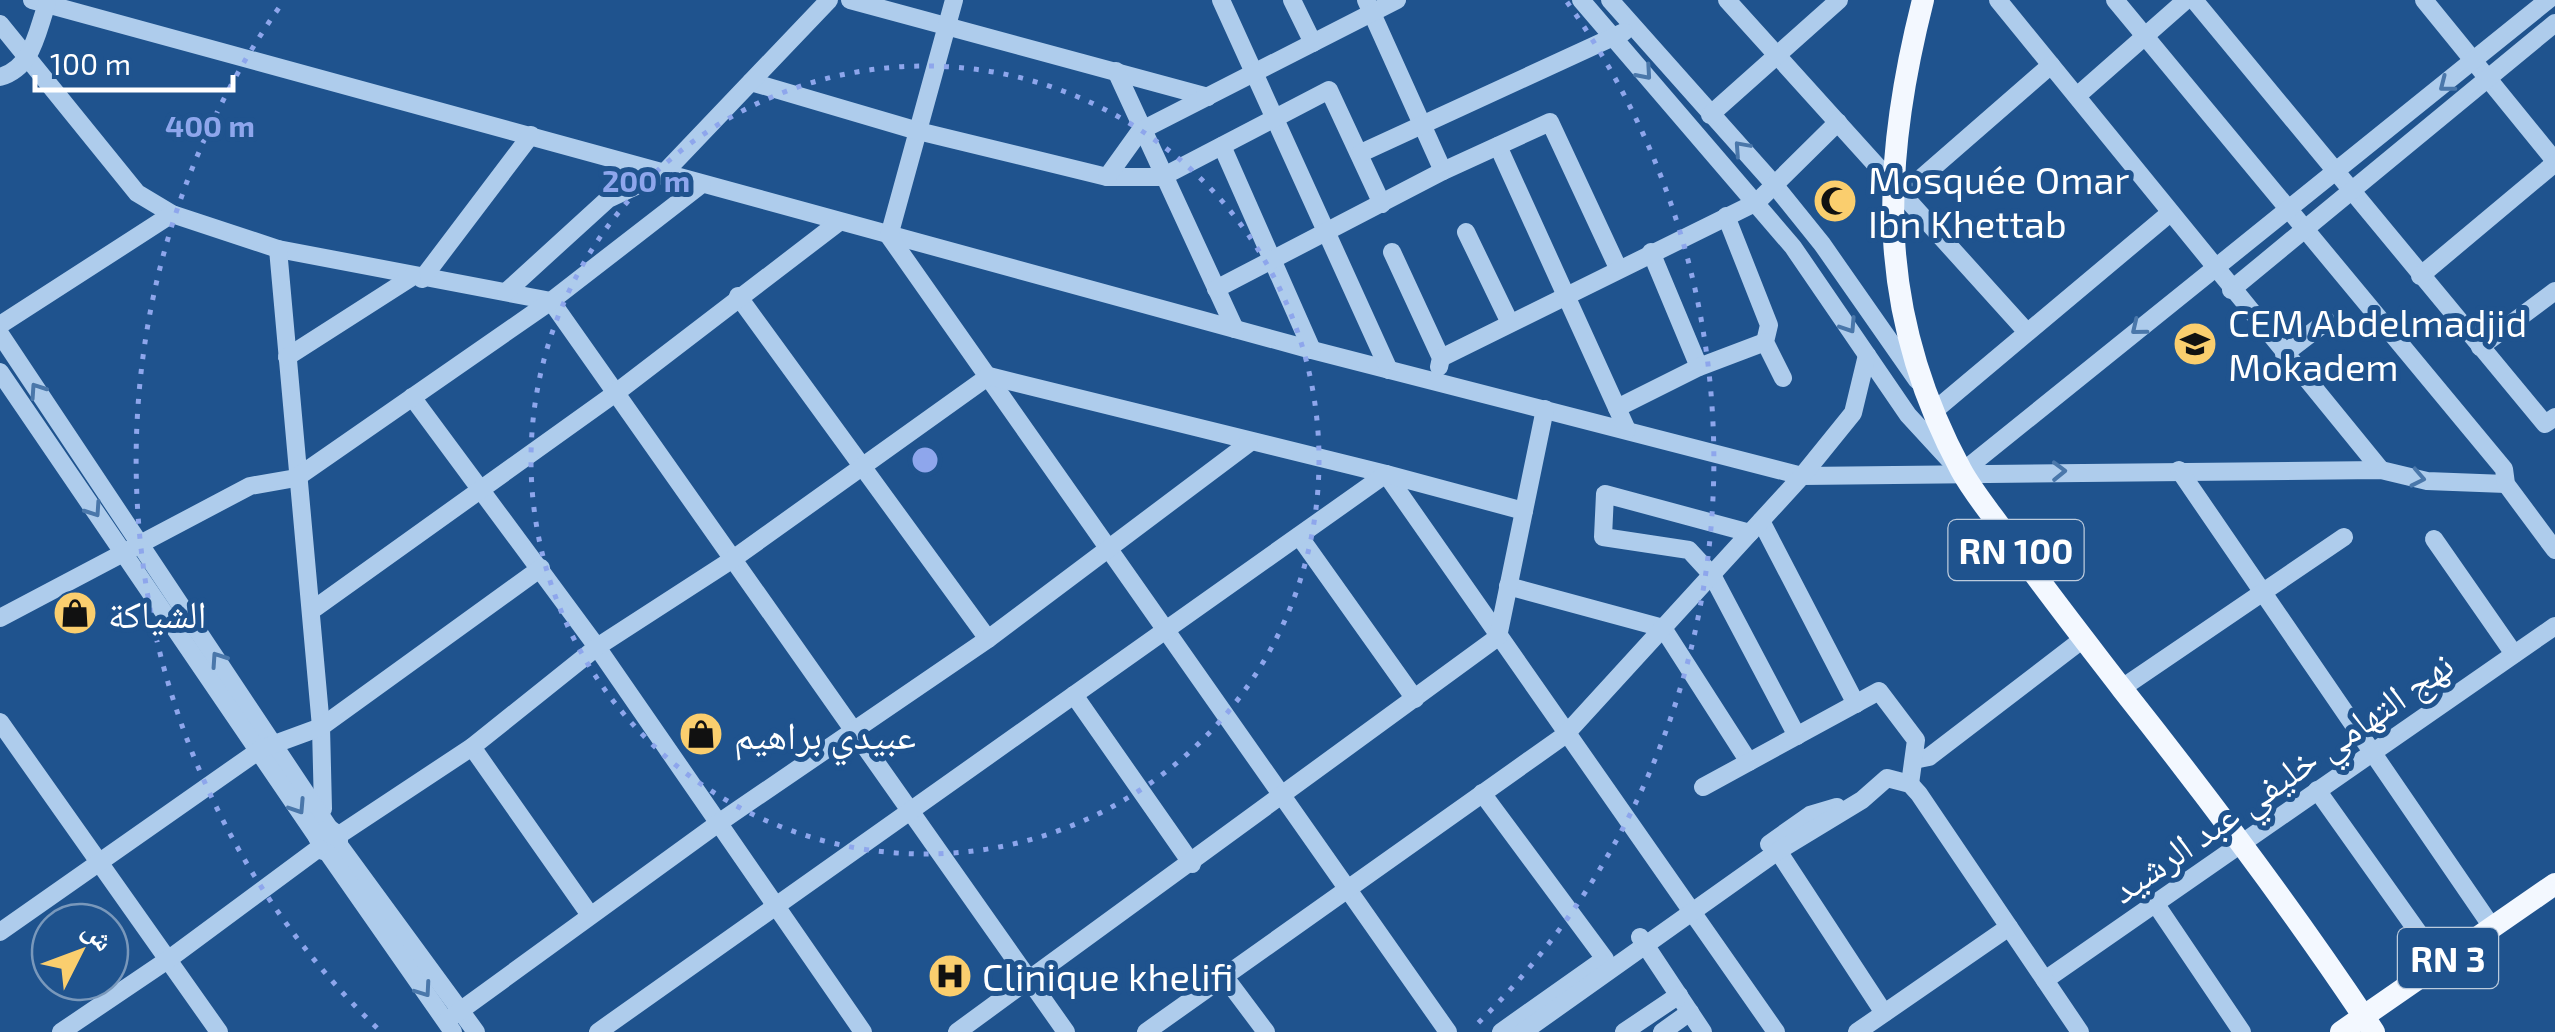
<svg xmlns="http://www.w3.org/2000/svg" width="2555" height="1032" viewBox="0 0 2555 1032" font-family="'Exo 2','Noto Naskh Arabic',sans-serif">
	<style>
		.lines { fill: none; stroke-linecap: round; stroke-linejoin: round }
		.minor { stroke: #aeccec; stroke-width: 18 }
		.major { stroke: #f3f8ff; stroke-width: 22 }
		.oneway { stroke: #4a77aa }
		.ring { fill: none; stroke: #8ea6ec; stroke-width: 5; stroke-dasharray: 5 10 }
		.labels { text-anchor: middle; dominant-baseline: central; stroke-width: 10; stroke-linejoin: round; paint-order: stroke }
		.shield { fill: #1f538e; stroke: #bccbdd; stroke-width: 2.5 }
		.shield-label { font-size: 35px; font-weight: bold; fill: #fff }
		.poi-label { font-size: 38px; fill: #fff; stroke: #1f538e; text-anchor: start }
		.street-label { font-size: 38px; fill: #fff; stroke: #1f538e }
		.centre { fill: #8ea6ec; stroke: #1f538e; stroke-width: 5 }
		.ring-label { font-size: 30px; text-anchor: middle; font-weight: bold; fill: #8ea6ec; stroke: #1f538e; stroke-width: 10; stroke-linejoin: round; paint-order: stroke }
	</style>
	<rect width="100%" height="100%" fill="#1f538e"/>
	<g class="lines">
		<g class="minor">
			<path d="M 32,0 L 1312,350 L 1802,476 L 2381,470 L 2427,481 L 2506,484"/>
			<path d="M 850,0 L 1208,97"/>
			<path d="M 954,0 L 889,236 L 1448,1032"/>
			<path d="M 1221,0 L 1389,370"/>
			<path d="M 1292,0 L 1313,43"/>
			<path d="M 1366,0 L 1443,171"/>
			<path d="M 1581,0 L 1793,247 L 1908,415 L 1954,465"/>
			<path d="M 1610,0 L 1772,182 L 1822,244 L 1917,380"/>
			<path d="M 1727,0 L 2026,331"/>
			<path d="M 1998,0 L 2381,470"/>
			<path d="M 2115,0 L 2504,469 L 2506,484 L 2555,550"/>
			<path d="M 2194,0 L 2545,424 L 2555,417"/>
			<path d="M 2424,0 L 2555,161"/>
			<path d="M 0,24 L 137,193 L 172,214 L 278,249 L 551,301 L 1066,1032"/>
			<path d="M 1116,71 L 1235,329"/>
			<path d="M 0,77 C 33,67 36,34 47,4"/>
			<path d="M 751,82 L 918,131 L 1107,177 L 1162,177 L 1329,90 L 1382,204"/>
			<path d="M 2077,96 L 2186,0"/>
			<path d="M 1710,115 L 1839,0"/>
			<path d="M 1222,146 L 1312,350"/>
			<path d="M 1498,146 L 1627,430"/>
			<path d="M 1361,153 L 1624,32"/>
			<path d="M 1107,177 L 1140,131 L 1397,0"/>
			<path d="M 1904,193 L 2051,65"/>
			<path d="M 1726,216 L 1769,325 L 1765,342 L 1783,378"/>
			<path d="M 1466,232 L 1510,323"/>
			<path d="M 278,249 L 321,727 L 323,809"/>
			<path d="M 1392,252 L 1441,358 L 1439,367"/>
			<path d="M 1651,252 L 1699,367"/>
			<path d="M 2420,276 L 2555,163"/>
			<path d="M 422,279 L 531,135"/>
			<path d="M 1216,289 L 1443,171 L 1550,122 L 1618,268"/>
			<path d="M 2231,290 L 2555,23"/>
			<path d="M 506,292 L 608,199 L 664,173 L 829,0"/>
			<path d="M 738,296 L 988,639"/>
			<path d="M 0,325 L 172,214"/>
			<path d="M 0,334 L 329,828"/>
			<path d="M 2480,347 L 2555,291"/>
			<path d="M 2284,354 L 2327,321"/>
			<path d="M 287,357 L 412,277"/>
			<path d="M 1441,358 L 1757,202 L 1838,122"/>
			<path d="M 0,372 L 317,837"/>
			<path d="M 412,397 L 597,647 L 863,1032"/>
			<path d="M 1617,408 L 1699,367 L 1765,342"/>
			<path d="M 1934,411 L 2170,213"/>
			<path d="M 2179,470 L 2492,927"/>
			<path d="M 1962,472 L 2548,0"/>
			<path d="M 1761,521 L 1856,704"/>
			<path d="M 1750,533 L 1605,494 L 1603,537 L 1689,550 L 1712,575 L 1797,736"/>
			<path d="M 1299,536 L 1415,699"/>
			<path d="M 2434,539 L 2514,654"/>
			<path d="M 1508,586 L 1663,628 L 1749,762"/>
			<path d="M 311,611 L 617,392 L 839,222"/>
			<path d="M 0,618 L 250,486 L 296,478 L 551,301 L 702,184"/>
			<path d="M 2122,688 L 2344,537"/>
			<path d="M 1074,695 L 1192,864"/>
			<path d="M 0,722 L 219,1032"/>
			<path d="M 472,747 L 590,915"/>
			<path d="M 1914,760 L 1929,757 L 2083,639"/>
			<path d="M 1703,787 L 1879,691 L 1916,740 L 1910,784"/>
			<path d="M 2317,790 L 2440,963"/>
			<path d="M 1482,793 L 1605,959"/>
			<path d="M 339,835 L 472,747 L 597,647 L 733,559 L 989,376 L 1386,474 L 1776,1032"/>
			<path d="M 1769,844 L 1810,815 L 1837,807"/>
			<path d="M 339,845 L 323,851 L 317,837 L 329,828 L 339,835 L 339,845 L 476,1032"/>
			<path d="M 1778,851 L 1884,1013"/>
			<path d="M 328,853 L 453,1032"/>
			<path d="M 2155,903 L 2242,1032"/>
			<path d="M 0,932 L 261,749 L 321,727 L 541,568"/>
			<path d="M 1640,937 L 1703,1032"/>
			<path d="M 1224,976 L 1266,1032"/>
			<path d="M 2045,980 L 2555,626"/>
			<path d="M 446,1021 L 720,822 L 988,639 L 1249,443"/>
			<path d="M 61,1032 L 169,959 L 319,848"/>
			<path d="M 598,1032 L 1386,474 L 1524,511"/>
			<path d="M 957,1032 L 1498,637 L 1545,409"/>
			<path d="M 1146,1032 L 1565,735 L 1802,476 L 1853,413 L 1867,355"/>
			<path d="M 1501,1032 L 1600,962"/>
			<path d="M 1523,1032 L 1778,851 L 1862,800 L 1887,778 L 1910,784 L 1919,794 L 2080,1032"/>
			<path d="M 1624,1032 L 1679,995"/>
			<path d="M 1662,1032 L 1690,1012"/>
			<path d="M 1857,1032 L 2009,927"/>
		</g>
		<g class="major">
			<path d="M 1923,0 C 1880,169 1876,312 1961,470 C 1973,492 1990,512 2004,532 C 2042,586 2083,638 2123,690 C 2211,801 2296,914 2374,1032"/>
			<path d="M 2341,1032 L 2555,884"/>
		</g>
	</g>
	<defs><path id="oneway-chevron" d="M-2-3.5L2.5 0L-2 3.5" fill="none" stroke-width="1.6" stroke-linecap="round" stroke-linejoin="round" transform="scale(2.5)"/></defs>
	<g class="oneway">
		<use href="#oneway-chevron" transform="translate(1645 73) rotate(49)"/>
		<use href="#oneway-chevron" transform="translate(2446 85) rotate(142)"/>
		<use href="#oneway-chevron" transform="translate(1741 148) rotate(-132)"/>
		<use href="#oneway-chevron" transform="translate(1849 326) rotate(57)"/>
		<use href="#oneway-chevron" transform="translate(2138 328) rotate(141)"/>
		<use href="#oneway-chevron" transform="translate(37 390) rotate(-124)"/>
		<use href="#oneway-chevron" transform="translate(2059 471) rotate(-1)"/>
		<use href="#oneway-chevron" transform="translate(2418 478) rotate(11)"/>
		<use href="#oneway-chevron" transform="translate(94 510) rotate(56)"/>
		<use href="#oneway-chevron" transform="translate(218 659) rotate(-124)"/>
		<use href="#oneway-chevron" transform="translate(298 807) rotate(57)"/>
		<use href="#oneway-chevron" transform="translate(424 990) rotate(55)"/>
	</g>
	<g class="ring">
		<circle cx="925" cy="460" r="394"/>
		<path d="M377 1028A789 789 0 0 1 283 2M1567 2A789 789 0 0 1 1473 1028"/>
	</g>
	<defs>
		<symbol id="mosque-disc" viewBox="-11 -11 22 22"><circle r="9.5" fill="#face6e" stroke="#1f538e"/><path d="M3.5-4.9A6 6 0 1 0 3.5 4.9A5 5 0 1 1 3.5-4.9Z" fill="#111"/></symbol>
		<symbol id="school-disc" viewBox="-11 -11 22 22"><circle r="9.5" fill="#face6e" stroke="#1f538e"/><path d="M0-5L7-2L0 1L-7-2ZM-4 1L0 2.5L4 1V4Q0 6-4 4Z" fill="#111"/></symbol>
		<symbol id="shop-disc" viewBox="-11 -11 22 22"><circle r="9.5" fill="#face6e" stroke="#1f538e"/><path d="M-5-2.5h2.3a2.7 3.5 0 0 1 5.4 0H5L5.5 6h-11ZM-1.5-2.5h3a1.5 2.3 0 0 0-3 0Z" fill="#111"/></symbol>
		<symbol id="hospital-disc" viewBox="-11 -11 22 22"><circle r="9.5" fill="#face6e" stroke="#1f538e"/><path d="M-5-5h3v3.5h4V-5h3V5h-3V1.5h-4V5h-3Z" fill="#111"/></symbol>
	</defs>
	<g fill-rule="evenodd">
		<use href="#mosque-disc" x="1810" y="176" width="50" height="50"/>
		<use href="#school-disc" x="2170" y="319" width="50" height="50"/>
		<use href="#shop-disc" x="50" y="588" width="50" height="50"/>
		<use href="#shop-disc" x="676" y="709" width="50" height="50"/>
		<use href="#hospital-disc" x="925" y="951" width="50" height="50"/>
	</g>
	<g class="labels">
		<g class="shield">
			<rect x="1948.5" y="520" width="135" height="60" rx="8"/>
			<rect x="2398" y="928" width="100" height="60" rx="8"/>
		</g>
		<g class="shield-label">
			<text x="2016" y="550">RN 100</text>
			<text x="2448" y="958">RN 3</text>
		</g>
		<g class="poi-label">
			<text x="1868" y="179">Mosquée Omar<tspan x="1868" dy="44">Ibn Khettab</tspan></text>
			<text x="2228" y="322">CEM Abdelmadjid<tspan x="2228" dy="44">Mokadem</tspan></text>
			<text x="108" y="613">الشياكة</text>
			<text x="734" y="734">عبيدي براهيم</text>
			<text x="982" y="976">Clinique khelifi</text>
		</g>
		<g class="street-label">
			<text transform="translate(2281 776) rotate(-35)">نهج التهامي خليفي عبد الرشيد</text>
		</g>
	</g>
	<circle cx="925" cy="460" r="15" class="centre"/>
	<g class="ring-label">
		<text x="210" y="137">400 m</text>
		<text x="646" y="192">200 m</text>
	</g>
	<g transform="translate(80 952) rotate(48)"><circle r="48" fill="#1f538e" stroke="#7998bb" stroke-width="2.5"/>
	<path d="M0-8L18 38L0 25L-18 38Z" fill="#face6e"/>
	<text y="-15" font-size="28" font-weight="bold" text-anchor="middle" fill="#ffffff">ش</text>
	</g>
	<path d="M35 75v15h198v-15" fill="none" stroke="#ffffff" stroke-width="5"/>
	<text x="50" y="75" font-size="30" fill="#ffffff" stroke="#1f538e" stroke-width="8" paint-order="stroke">100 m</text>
</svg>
